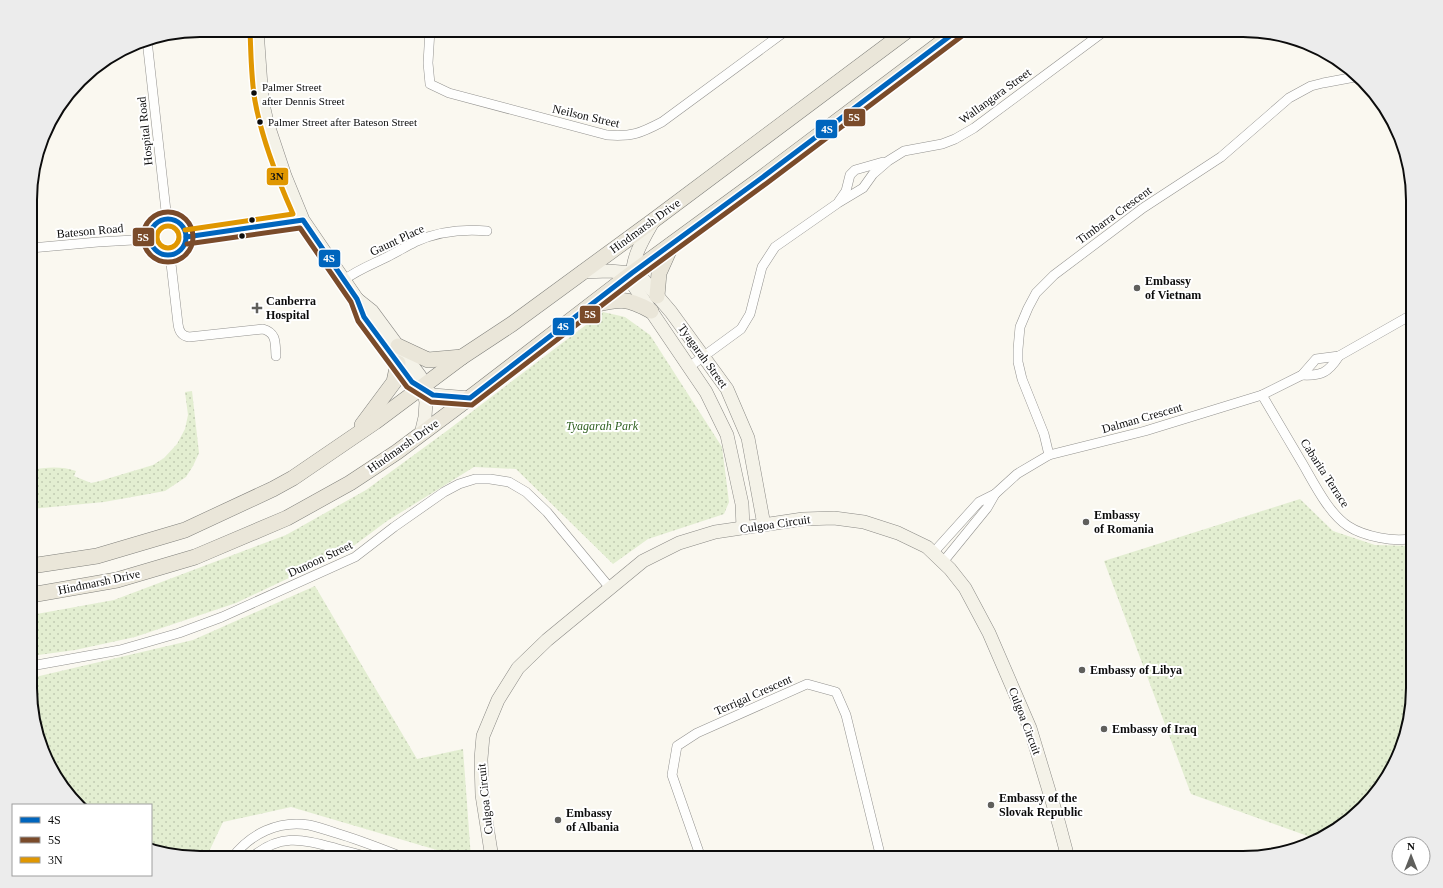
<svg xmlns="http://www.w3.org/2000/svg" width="1443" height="888" viewBox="0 0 1443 888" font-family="'Times New Roman',serif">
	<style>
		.grass { fill: url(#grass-dots) }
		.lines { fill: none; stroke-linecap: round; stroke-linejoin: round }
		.street-casing { stroke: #93928f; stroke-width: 10 }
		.secondary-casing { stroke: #8a8985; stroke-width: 14 }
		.primary-casing { stroke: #80807c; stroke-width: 16 }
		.street { stroke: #fefefd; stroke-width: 9 }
		.secondary { stroke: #f4f2e8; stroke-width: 13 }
		.primary { stroke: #eae6d9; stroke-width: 15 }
		.bus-1-casing { stroke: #fff; stroke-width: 8 }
		.bus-2-casing { stroke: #fff; stroke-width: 8 }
		.bus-3-casing { stroke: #fff; stroke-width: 8 }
		.bus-1 { stroke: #0065bd; stroke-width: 5 }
		.bus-2 { stroke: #7a4b2a; stroke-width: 5 }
		.bus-3 { stroke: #e09701; stroke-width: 5 }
		.bus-dot { fill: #0c0c0c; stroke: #fff; stroke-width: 1.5 }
		.poi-dot { fill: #5f5f5c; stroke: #fff; stroke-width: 1.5 }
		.labels { text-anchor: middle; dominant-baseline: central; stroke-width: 4; stroke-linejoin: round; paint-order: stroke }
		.bus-label { font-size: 11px; fill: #0c0c0c; stroke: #fff; text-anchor: start }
		.street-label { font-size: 12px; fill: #0c0c0c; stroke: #fff }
		.poi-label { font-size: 12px; font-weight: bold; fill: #0c0c0c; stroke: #fff; text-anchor: start }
		.park-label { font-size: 12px; font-style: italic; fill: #2f6020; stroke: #fff }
		.rim { fill: none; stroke: #0c0c0c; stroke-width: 2 }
		.line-badge { stroke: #fff; stroke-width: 1.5 }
		.badge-label { font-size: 11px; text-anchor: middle; font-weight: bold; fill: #fff }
		.pale-badge-label { font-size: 11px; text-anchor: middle; font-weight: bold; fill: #111 }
	</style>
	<defs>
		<pattern id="grass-dots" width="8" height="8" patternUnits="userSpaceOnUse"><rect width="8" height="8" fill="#e3eed1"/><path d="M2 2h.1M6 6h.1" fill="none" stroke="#c2cbb2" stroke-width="1.8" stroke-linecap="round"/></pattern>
	</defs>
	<rect width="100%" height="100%" fill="#faf8f0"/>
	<g class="grass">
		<path d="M 603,312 L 625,317 L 650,335 L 722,447 L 729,502 L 724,514 L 648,539 L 613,564 L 516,469 L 474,467 L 387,521 L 348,550 L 236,603 L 135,637 L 75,650 L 31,656 L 31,615 L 114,600 L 286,535 L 366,490 L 448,430 Z"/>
		<path d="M 192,391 L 199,453 L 193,466 L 186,477 L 165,491 L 104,502 L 31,509 L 31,470 C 46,467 62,466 76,471 L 74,476 L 91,483 L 100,481 L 153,465 L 164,458 L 177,444 L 185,429 L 188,415 L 185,392 Z"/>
		<path d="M 1300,499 L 1333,531 L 1375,545 L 1413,546 L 1413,699 L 1404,743 L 1385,782 L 1328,835 L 1316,839 L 1191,794 L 1104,561 Z"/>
		<path d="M 315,586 L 417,759 L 463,749 L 471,858 L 464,858 L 291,807 L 223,822 L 206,858 L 151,850 L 151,805 L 81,805 L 58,782 L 31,710 L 31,678 L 193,640 Z"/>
	</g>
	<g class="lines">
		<defs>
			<g id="street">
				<path d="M 430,30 L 428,63 L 430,84 L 449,93 L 607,135 C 632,137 641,133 662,122 L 787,30"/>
				<path d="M 147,40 L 167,220"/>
				<path d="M 839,201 L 846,191 L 850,175 L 855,170 L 883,162"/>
				<circle cx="168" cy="237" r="18"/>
				<path d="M 186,237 L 303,220"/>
				<path d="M 31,248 L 98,242 L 151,239"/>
				<path d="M 170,255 L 178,324 C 179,332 182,336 189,337 L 263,329 C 277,333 275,343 276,356"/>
				<path d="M 344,280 C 357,270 373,264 387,257 C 397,252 405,247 415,242 C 437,232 463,229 487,231"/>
				<path d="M 689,367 L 741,329 L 750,314 L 762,267 L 775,247 L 838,203 L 863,188 L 873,174 L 888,161 L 904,151 L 942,144 L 955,139 L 974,128 L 1106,30"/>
				<path d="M 1302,375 C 1321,376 1328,373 1339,356"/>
				<path d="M 1262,395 C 1275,417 1288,439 1301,461 C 1313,481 1328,513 1348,526 C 1363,536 1395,543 1413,538"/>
				<path d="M 1049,455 L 1044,434 L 1022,379 L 1018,362 L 1018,349 L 1020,327 L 1028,308 L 1036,293 L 1054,275 L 1143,208 L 1221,157 L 1289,98 L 1311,86 L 1323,83 L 1355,77"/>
				<path d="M 933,553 L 979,502 L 995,494 L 1017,474 L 1049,455 L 1145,431 L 1262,395 L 1302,375 L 1316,359 L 1339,356 L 1413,314"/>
				<path d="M 943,562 L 987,508 L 995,494"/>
				<path d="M 31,666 L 120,650 L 179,633 L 222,617 L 355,557 L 394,527 L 444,492 L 459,484 L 475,479 L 490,479 L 509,482 L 526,492 L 547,512 L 610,588"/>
				<path d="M 232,858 C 250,834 278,820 309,825 C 318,827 327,830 336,833 C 360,840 382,849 405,858"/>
				<path d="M 251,858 C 280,833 301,839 335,848 C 349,852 363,856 377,858"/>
				<path d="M 701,858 L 672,775 L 677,746 L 697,733 L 807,684 L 836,692 L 846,715 L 881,858"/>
			</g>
			<g id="secondary">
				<path d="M 257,30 L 262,100 L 267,122 L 285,176 L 303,220 L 357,299 L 364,317 L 412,382 L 433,395 L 470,398"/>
				<path d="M 654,220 C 642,241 631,258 632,283 L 706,392 L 727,435 L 742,504 L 743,528"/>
				<path d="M 582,272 L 609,271 L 632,273 L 642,278 L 671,312 L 727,389 L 748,438 L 764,525"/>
				<path d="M 357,299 L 372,311 L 420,376 L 426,402 L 425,417 L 421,434"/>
				<path d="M 492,858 L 482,795 L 481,759 L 483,736 L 498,700 L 518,668 L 547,640 L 643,561 L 679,543 L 715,532 L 803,519 L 834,518 L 864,522 L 898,533 L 927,547 L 950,569 L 965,588 L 989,633 L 1030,728 L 1059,824 L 1068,858"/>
			</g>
			<g id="primary">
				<path d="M 657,296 L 659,273 L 672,244"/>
				<path d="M 593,305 C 619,299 626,297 651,311"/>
				<path d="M 398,346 L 428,360 L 462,357"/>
				<path d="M 362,425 L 394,382 L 398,363"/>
				<path d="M 31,566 L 97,556 L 185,530 L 273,489 L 293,478 L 375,422 L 462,357 L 512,324 L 654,220 L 908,30"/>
				<path d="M 31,595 L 117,580 L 195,557 L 287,518 L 350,483 L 397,452 L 476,393 L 632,273 L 763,177 L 958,30"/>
			</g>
		</defs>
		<use href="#street" class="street-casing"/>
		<use href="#secondary" class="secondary-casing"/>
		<use href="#primary" class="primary-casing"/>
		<use href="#street" class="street"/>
		<use href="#secondary" class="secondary"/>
		<use href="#primary" class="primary"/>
		<defs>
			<g id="bus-1">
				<circle cx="168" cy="237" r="18"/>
				<path d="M 186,237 L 303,220 L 357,299 L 364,317 L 412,382 L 433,395 L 470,398 L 632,273 L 763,177 L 958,30"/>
			</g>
			<g id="bus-2">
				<circle cx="168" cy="237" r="25"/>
				<path d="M 187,244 L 300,228 L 351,302 L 358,321 L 407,387 L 431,402 L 472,405 L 636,279 L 767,183 L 962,36"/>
			</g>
			<g id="bus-3">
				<circle cx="168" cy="237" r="11"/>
				<path d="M 185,230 L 293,214 C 277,178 262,140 255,101 C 251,78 251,54 250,30"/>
			</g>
		</defs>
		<use href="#bus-1" class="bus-1-casing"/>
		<use href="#bus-2" class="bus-2-casing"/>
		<use href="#bus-3" class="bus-3-casing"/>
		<use href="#bus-1" class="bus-1"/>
		<use href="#bus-2" class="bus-2"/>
		<use href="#bus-3" class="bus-3"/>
	</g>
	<g class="bus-dot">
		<circle cx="254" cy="93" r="3.5"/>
		<circle cx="260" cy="122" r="3.5"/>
		<circle cx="252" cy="220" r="3.5"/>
		<circle cx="242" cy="236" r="3.5"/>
	</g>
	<g class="poi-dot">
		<circle cx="1137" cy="288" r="4"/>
		<path d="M255 302h4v4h4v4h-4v4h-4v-4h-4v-4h4z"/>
		<circle cx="1086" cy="522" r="4"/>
		<circle cx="1082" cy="670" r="4"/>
		<circle cx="1104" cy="729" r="4"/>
		<circle cx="991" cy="805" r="4"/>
		<circle cx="558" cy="820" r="4"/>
	</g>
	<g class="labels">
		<g class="bus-label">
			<text x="262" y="87">Palmer Street<tspan x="262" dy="14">after Dennis Street</tspan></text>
			<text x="268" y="122">Palmer Street after Bateson Street</text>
		</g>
		<g class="street-label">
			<text transform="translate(995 96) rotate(-36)">Wallangara Street</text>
			<text transform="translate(586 116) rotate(13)">Neilson Street</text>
			<text transform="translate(145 131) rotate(-96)">Hospital Road</text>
			<text transform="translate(1114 215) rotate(-36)">Timbarra Crescent</text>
			<text transform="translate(645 226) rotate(-36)">Hindmarsh Drive</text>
			<text transform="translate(90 231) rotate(-5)">Bateson Road</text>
			<text transform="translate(397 240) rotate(-25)">Gaunt Place</text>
			<text transform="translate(703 356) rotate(54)">Tyagarah Street</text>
			<text transform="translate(1142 418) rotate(-16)">Dalman Crescent</text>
			<text transform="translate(403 446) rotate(-35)">Hindmarsh Drive</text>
			<text transform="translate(1325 473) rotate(57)">Cabarita Terrace</text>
			<text transform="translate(775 524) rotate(-8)">Culgoa Circuit</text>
			<text transform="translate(320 559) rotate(-25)">Dunoon Street</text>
			<text transform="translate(99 582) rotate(-12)">Hindmarsh Drive</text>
			<text transform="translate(753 695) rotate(-24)">Terrigal Crescent</text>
			<text transform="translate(1025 721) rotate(69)">Culgoa Circuit</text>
			<text transform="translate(485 799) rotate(-96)">Culgoa Circuit</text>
		</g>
		<g class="poi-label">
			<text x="1145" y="281">Embassy<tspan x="1145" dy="14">of Vietnam</tspan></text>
			<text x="266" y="301">Canberra<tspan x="266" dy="14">Hospital</tspan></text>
			<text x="1094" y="515">Embassy<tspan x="1094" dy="14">of Romania</tspan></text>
			<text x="1090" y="670">Embassy of Libya</text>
			<text x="1112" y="729">Embassy of Iraq</text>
			<text x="999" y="798">Embassy of the<tspan x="999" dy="14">Slovak Republic</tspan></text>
			<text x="566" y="813">Embassy<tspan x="566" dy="14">of Albania</tspan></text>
		</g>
		<g class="park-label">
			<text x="602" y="426">Tyagarah Park</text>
		</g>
	</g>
	<path d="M0 0H1443V888H0ZM200 37H1243A163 163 0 0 1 1406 200V688A163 163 0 0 1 1243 851H200A163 163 0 0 1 37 688V200A163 163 0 0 1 200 37Z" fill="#ececec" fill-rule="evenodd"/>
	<path class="rim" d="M200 37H1243A163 163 0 0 1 1406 200V688A163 163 0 0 1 1243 851H200A163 163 0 0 1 37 688V200A163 163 0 0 1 200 37Z"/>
	<g class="line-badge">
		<rect x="843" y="108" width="23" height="19" rx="4" fill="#7a4b2a"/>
		<rect x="815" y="119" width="23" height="20" rx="4" fill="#0065bd"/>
		<rect x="266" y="167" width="23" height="19" rx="4" fill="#e09701"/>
		<rect x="132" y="227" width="23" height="20" rx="4" fill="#7a4b2a"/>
		<rect x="318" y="249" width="23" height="19" rx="4" fill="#0065bd"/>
		<rect x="579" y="305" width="22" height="19" rx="4" fill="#7a4b2a"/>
		<rect x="552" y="317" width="23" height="19" rx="4" fill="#0065bd"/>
	</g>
	<g class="badge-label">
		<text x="854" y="121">5S</text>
		<text x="827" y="133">4S</text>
		<text x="143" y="241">5S</text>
		<text x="329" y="262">4S</text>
		<text x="590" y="318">5S</text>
		<text x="563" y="330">4S</text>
	</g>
	<g class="pale-badge-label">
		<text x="277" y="180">3N</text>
	</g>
	<rect x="12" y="804" width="140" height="72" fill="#ffffff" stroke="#9e9e9e"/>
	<rect x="20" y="817" width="20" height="6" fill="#0065bd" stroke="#9e9e9e"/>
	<text x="48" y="824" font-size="12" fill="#0c0c0c">4S</text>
	<rect x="20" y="837" width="20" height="6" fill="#7a4b2a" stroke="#9e9e9e"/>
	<text x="48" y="844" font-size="12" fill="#0c0c0c">5S</text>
	<rect x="20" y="857" width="20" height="6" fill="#e09701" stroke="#9e9e9e"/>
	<text x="48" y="864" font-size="12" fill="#0c0c0c">3N</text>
	<g transform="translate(1411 856)"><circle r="19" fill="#ffffff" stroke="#9e9e9e"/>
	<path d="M0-3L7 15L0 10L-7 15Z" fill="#5f5f5c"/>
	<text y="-6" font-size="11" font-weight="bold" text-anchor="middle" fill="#0c0c0c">N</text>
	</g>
</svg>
